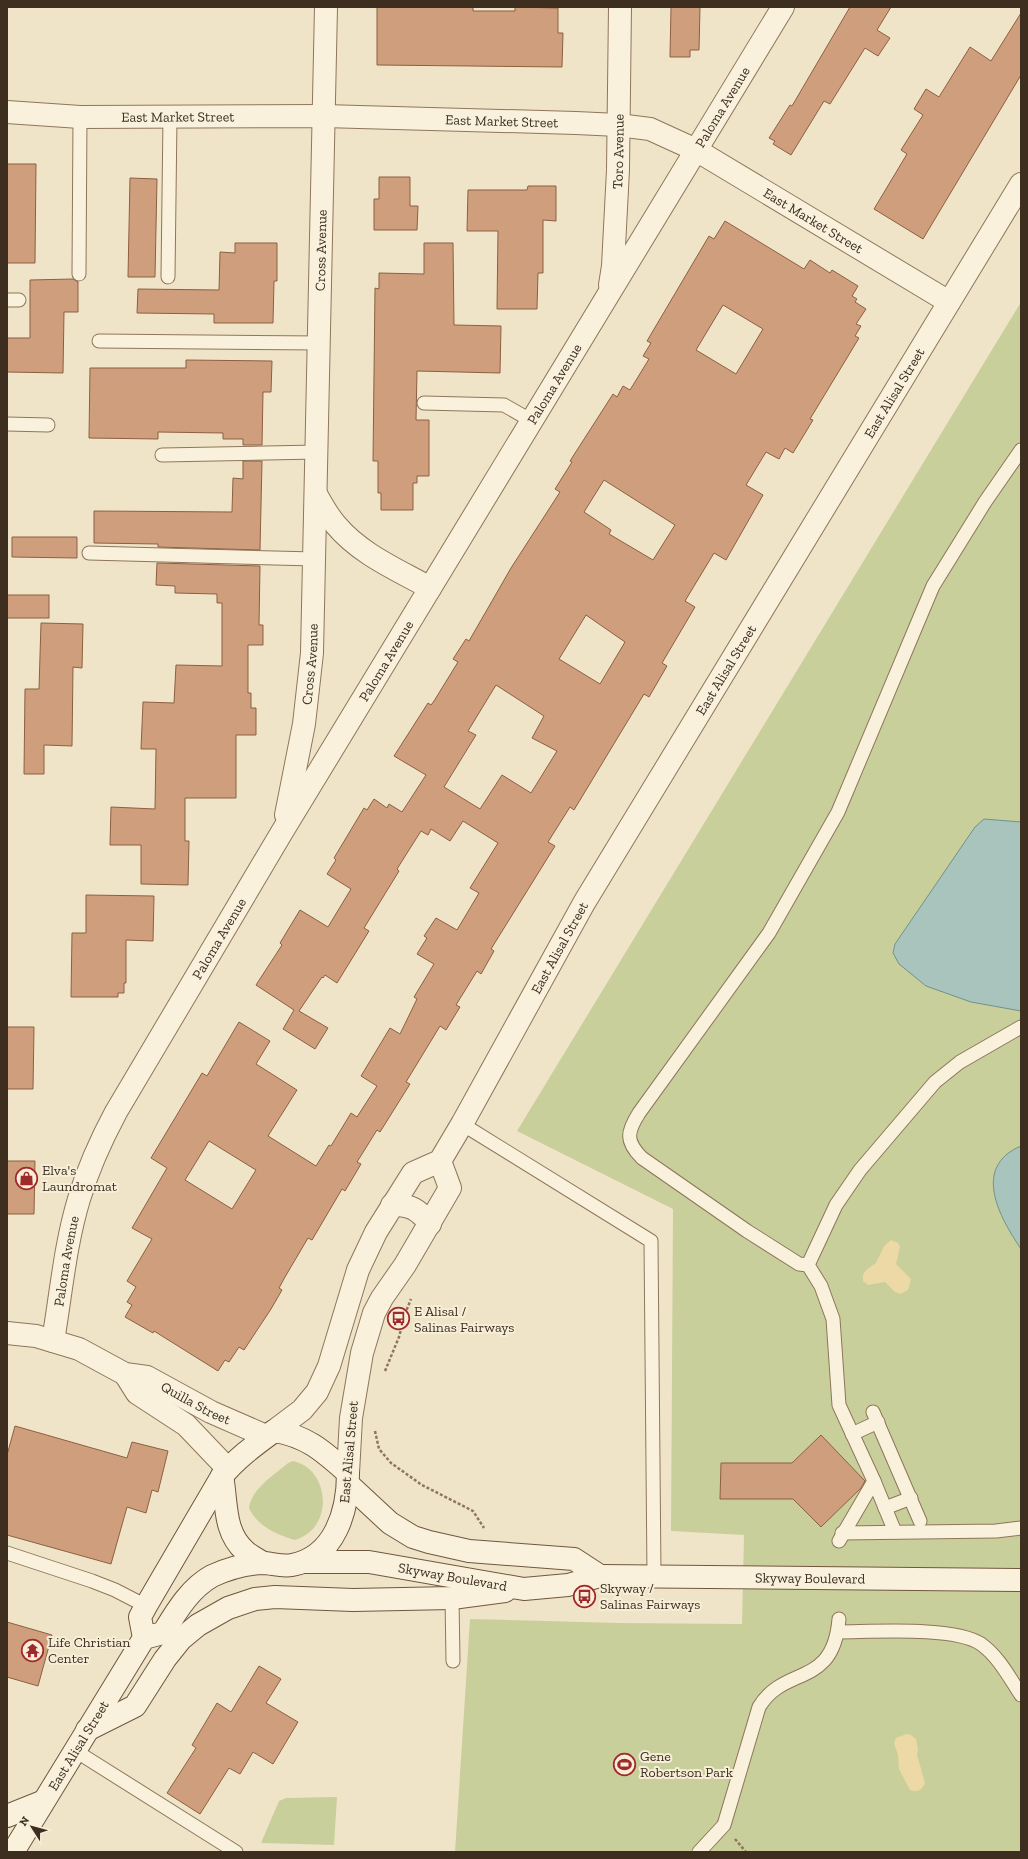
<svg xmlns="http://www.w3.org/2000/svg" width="1028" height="1859" viewBox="0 0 1028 1859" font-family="'Zilla Slab',serif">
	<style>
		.green { fill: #c9cf9b }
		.sand { fill: #ecd9a5 }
		.water { fill: #a9c4bc; stroke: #6f938a }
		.building { fill: #cf9f7d; stroke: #8d5f41; fill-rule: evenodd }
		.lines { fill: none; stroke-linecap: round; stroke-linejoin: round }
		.service-casing { stroke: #8d765c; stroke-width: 15 }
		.minor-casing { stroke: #8d765c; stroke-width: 24 }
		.tertiary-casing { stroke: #8d765c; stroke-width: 24 }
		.secondary-casing { stroke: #6f573f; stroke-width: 24 }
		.path { stroke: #8d765c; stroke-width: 2.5; stroke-dasharray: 3 2; stroke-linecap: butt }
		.service { stroke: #faf1dc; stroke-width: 13 }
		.minor { stroke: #faf1dc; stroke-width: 22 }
		.tertiary { stroke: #faf1dc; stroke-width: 22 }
		.secondary { stroke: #faf1dc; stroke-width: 22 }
		.labels { text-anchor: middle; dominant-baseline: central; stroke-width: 4; stroke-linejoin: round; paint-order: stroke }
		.street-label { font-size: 14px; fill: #3d2e20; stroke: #f7eed8 }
		.poi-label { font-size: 14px; fill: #3d2e20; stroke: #f7eed8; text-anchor: start }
	</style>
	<rect width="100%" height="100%" fill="#f0e4c8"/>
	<g class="green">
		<path d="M 1021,302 L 1021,1852 L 455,1852 L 470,1619 L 620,1623 L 742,1624 L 744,1535 L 671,1531 L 673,1209 L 517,1131 Z"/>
		<path d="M 293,1461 C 330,1469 335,1528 295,1540 C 277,1535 257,1526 249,1508 C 251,1489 274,1475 288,1463 Z"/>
		<path d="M 337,1797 L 334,1845 L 261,1843 L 279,1801 L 286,1798 Z"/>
	</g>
	<g class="sand">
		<path d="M 891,1240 L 898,1243 L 900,1247 L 896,1264 L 911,1279 L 908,1290 L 900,1294 L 895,1292 L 885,1282 L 868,1285 L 863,1281 L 863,1275 L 866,1270 L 876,1263 L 884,1246 Z"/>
		<path d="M 907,1734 L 911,1735 L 916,1739 L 918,1749 L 917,1755 L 925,1783 C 922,1790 917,1793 910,1790 L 899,1769 L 898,1755 L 894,1743 L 896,1738 Z"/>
	</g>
	<g class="water">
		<path d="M 984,819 L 1021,822 L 1021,1011 L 971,1002 L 926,986 L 899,964 L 893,953 L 895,944 L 975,827 Z"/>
		<path d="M 1021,1146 L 1021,1249 C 1000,1218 971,1167 1021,1146 Z"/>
	</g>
	<g class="building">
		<path d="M 377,7 L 473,7 L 473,11 L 515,11 L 515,7 L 558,8 L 558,33 L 563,33 L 562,67 L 377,65 Z"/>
		<path d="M 671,7 L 700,7 L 699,50 L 690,50 L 690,57 L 670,57 Z"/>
		<path d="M 850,7 L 891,7 L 877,30 L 890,38 L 878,56 L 865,48 L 830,104 L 824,101 L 791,155 L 773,144 L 775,141 L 769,138 L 790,105 L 792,106 Z"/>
		<path d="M 1021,13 L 1021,75 L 923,239 L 874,209 L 907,154 L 901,150 L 923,115 L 914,109 L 926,89 L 939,97 L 970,47 L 991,61 Z"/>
		<path d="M 7,164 L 36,164 L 35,263 L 7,263 Z"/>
		<path d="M 379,177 L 410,177 L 410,206 L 418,206 L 417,230 L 374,230 L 374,199 L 379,199 Z"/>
		<path d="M 130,178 L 157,179 L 155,277 L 128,277 Z"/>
		<path d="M 528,186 L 556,186 L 556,221 L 543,220 L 543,273 L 538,273 L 537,309 L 497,309 L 498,231 L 467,231 L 468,190 L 527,190 Z"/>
		<path d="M 725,221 L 804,269 L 810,260 L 830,273 L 832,270 L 858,286 L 852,296 L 857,299 L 855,302 L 866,309 L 856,324 L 861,326 L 855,336 L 859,338 L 810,419 L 813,420 L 793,453 L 785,448 L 779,459 L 766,452 L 746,485 L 763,495 L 726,560 L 714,553 L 685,601 L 695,607 L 662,663 L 667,666 L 649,697 L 644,694 L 574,810 L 570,807 L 548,842 L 555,846 L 491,949 L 494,951 L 481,974 L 477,971 L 456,1005 L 460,1007 L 446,1030 L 440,1026 L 406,1082 L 410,1084 L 380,1132 L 377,1130 L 357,1162 L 361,1164 L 345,1191 L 342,1189 L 312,1240 L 308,1238 L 285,1277 L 279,1288 L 282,1290 L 271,1309 L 244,1350 L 239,1347 L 229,1362 L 225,1360 L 218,1371 L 154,1331 L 153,1333 L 125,1317 L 132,1305 L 127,1302 L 136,1287 L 127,1281 L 152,1239 L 132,1228 L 167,1168 L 151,1158 L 202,1073 L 207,1076 L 239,1022 L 270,1041 L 256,1064 L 297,1090 L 268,1136 L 316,1166 L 329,1145 L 331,1146 L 351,1113 L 357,1117 L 377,1086 L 361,1076 L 390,1028 L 400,1034 L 417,999 L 414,997 L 434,964 L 417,954 L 427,938 L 424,936 L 436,918 L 457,930 L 479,893 L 470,888 L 498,843 L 463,821 L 450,841 L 431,829 L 428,835 L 421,831 L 397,869 L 399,871 L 364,928 L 369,931 L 337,983 L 325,975 L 323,978 L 322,977 L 299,1011 L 328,1028 L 315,1049 L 283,1029 L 294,1010 L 256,985 L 282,945 L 280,943 L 300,910 L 328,927 L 351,889 L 327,874 L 336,860 L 334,858 L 364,808 L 367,810 L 374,799 L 387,808 L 389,804 L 402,812 L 426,775 L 394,756 L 428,703 L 431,705 L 434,701 L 458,662 L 453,659 L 466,639 L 469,641 L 511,568 L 560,492 L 555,489 L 572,462 L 570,461 L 613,394 L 617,397 L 623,386 L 630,390 L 649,359 L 643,356 L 651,343 L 647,341 L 709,236 L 714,239 ZM 723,305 L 763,329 L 736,374 L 696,350 ZM 604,480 L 675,525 L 653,560 L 609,534 L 611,530 L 584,512 ZM 586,615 L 625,642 L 600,684 L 559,659 ZM 496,685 L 544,716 L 532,738 L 557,751 L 531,793 L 502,775 L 480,809 L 444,787 L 476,735 L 468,731 ZM 209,1141 L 256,1170 L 232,1209 L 185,1180 Z"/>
		<path d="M 235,243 L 277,243 L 277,281 L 274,281 L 273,323 L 214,323 L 214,314 L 137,313 L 138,289 L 219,290 L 220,252 L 235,253 Z"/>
		<path d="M 424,243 L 453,243 L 454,325 L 501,326 L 500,373 L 417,371 L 416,420 L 429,420 L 429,476 L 417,476 L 417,483 L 413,483 L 413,510 L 381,510 L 381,493 L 378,493 L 378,461 L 373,461 L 375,288 L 379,289 L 379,273 L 424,274 Z"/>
		<path d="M 73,279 L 78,282 L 78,312 L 64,312 L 63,373 L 7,372 L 7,338 L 30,338 L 30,280 Z"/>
		<path d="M 186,360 L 272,361 L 271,392 L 263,392 L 262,445 L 243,445 L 243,439 L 223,439 L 223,433 L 158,432 L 158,439 L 89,438 L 90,368 L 186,368 Z"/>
		<path d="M 243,461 L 262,461 L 260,550 L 158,547 L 158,544 L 94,543 L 94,511 L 232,512 L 233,478 L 243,479 Z"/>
		<path d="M 12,537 L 77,537 L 77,558 L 12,557 Z"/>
		<path d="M 157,563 L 260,566 L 259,625 L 263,625 L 263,645 L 248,645 L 248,693 L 251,693 L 251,708 L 256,708 L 256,735 L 236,735 L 236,798 L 185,798 L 185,841 L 189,841 L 188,885 L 141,884 L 141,845 L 110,845 L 111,807 L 155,809 L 156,749 L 141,749 L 143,702 L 174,703 L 176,665 L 222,666 L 222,603 L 217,603 L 217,594 L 175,593 L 175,586 L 156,585 Z"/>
		<rect x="7" y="595" width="42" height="23"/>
		<path d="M 41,623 L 83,624 L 82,668 L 73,667 L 72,746 L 44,745 L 44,774 L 24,774 L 25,689 L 39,689 Z"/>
		<path d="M 86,895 L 154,896 L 153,941 L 126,940 L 126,983 L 124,983 L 124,993 L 118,993 L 118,997 L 71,997 L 72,933 L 86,933 Z"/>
		<path d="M 7,1027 L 34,1027 L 33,1089 L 7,1089 Z"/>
		<path d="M 7,1161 L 35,1161 L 34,1214 L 7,1214 Z"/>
		<path d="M 15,1426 L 127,1458 L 132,1442 L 168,1451 L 158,1492 L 152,1490 L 146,1513 L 127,1507 L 111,1564 L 7,1535 L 7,1455 Z"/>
		<path d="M 821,1435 L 865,1481 L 861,1488 L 821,1527 L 793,1499 L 720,1499 L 721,1463 L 792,1463 Z"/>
		<path d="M 7,1622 L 52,1635 L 38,1686 L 7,1677 Z"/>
		<path d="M 259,1666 L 281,1679 L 266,1703 L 298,1722 L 273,1764 L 253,1752 L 240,1774 L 229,1768 L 200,1814 L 167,1793 L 196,1748 L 192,1745 L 217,1703 L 231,1712 Z"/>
	</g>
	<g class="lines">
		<defs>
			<g id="service">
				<path d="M 79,274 L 80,117"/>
				<path d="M 168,277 L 170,117"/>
				<path d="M 7,300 L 19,300"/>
				<path d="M 99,341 L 320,343"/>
				<path d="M 424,403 L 504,405 L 532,421"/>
				<path d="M 7,424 L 48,425"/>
				<path d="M 162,455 L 317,452"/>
				<path d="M 89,553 L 315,559"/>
				<path d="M 462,1124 L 651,1241 L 654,1575"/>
				<path d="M 808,1265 L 799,1264 L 747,1231 L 642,1158 C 625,1141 627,1132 639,1113 L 769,933 L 838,812 L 933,586 L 985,502 L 1021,450"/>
				<path d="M 873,1412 L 920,1521"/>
				<path d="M 852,1434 L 878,1422"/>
				<path d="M 874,1481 L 895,1532"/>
				<path d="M 885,1508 L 911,1498"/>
				<path d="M 842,1533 L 996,1531 L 1021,1528"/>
				<path d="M 839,1541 L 874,1481 L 839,1405 L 833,1319 L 821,1286 L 808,1265 L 836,1205 L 860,1170 L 935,1082 L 960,1062 L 1021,1027"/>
				<path d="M 7,1553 L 92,1581 L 115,1590 L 146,1606"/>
				<path d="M 452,1598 L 453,1661"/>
				<path d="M 838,1632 C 872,1632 954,1626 981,1644 C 999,1657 1009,1677 1021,1695"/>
				<path d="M 74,1750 L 236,1852"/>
				<path d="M 699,1852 L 724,1825 L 759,1707 C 785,1664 833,1689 839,1619"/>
			</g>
			<g id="minor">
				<path id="s1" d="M 610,285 L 613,266 L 618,170 L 620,7"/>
				<path d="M 316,494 C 322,505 328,516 336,525 C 360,554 398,570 430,588"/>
				<path id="s2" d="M 286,815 L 304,724 L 312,653 L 326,7"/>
				<path id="s3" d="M 7,1333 L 36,1336 L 79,1349 L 125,1374 L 147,1377 L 211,1412 L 266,1436"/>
				<path id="s4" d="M 53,1341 C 61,1294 65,1245 79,1199 C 88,1169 101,1140 116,1112 L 282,832 L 783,7"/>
				<path d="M 125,1374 L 137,1393 L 186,1425 L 228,1469"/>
			</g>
			<g id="tertiary">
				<path id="s5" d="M 7,112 L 80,117 L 324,116 L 576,123 L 618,125 L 650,129 L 696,150 L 949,302"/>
				<path d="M 392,1205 C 410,1204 419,1210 430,1224"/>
				<path id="s6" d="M 274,1431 L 302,1410 L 317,1392 L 329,1366 L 358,1270 L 376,1232 L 413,1173 L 440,1161 L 462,1124 L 584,903 L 1021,184"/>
				<path d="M 348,1473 L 351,1418 L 362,1353 L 374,1313 L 382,1298 L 405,1265 L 450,1188 L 440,1161"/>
			</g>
			<g id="secondary">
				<path d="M 222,1476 C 227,1501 223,1532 245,1551 C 250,1556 257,1559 263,1563"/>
				<path d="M 348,1484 L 390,1523 L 413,1537 L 429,1542 L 469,1551 L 574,1559 L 600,1576"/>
				<path id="s7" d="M 304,1562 L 369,1562 L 524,1589 L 568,1585 L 600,1576 L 1021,1580"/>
				<path d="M 87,1730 L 135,1706 L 165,1659 L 181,1639 L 198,1625 L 228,1608 L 255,1599 L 275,1597 L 353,1600 L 452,1598 L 505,1591"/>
				<path d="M 7,1816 L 42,1802"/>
				<path id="s8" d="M 13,1852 L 144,1638 L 140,1617 L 146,1606 L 222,1476 C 237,1458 255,1445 274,1431 C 307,1436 323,1451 348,1473 C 348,1511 335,1557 292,1565 C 281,1567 272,1563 262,1563 C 245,1564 227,1569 212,1576 C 190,1588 176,1612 163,1633 L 144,1638"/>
			</g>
		</defs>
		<use href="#service" class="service-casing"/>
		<use href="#minor" class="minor-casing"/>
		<use href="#tertiary" class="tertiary-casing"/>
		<use href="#secondary" class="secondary-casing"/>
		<g class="path">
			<path d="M 385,1371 L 399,1337 L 405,1314 L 411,1299"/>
			<path d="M 375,1431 L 379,1449 L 391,1463 L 422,1485 L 473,1511 L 484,1528"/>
			<path d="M 735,1839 L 746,1852"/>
		</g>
		<use href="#service" class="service"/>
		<use href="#minor" class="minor"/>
		<use href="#tertiary" class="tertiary"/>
		<use href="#secondary" class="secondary"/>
	</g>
	<defs>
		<symbol id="shop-ring" viewBox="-11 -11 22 22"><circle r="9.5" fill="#f7eed8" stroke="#9e2a2b" stroke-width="1.5"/><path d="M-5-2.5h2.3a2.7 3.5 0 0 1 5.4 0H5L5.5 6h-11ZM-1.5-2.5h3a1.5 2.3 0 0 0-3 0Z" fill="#9e2a2b"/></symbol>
		<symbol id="bus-ring" viewBox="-11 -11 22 22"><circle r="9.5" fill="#f7eed8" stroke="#9e2a2b" stroke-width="1.5"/><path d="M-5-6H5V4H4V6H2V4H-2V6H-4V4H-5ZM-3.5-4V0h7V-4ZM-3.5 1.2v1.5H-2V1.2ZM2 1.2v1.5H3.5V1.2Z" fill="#9e2a2b"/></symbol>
		<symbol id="temple-ring" viewBox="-11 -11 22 22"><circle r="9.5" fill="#f7eed8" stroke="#9e2a2b" stroke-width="1.5"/><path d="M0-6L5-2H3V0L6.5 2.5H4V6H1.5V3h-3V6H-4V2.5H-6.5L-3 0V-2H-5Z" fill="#9e2a2b"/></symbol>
		<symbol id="stadium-ring" viewBox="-11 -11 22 22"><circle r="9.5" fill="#f7eed8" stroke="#9e2a2b" stroke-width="1.5"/><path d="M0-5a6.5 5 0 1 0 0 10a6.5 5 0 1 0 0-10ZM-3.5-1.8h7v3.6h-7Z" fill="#9e2a2b"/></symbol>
	</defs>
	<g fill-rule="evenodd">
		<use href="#shop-ring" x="14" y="1166" width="25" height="25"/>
		<use href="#bus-ring" x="386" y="1306" width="25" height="25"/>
		<use href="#bus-ring" x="572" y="1584" width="25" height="25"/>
		<use href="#temple-ring" x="20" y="1638" width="25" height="25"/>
		<use href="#stadium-ring" x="612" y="1752" width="25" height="25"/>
	</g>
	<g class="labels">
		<g class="street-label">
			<text stroke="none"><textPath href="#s4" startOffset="1413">Paloma Avenue</textPath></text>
			<text stroke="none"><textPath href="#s5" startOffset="171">East Market Street</textPath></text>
			<text stroke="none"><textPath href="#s5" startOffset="495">East Market Street</textPath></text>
			<text stroke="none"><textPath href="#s1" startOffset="134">Toro Avenue</textPath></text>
			<text stroke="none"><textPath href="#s5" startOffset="831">East Market Street</textPath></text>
			<text stroke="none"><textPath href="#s2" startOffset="567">Cross Avenue</textPath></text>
			<text stroke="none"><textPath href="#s4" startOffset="1089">Paloma Avenue</textPath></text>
			<text stroke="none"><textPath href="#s6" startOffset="1221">East Alisal Street</textPath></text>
			<text stroke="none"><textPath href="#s4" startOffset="765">Paloma Avenue</textPath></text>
			<text stroke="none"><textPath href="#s2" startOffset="153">Cross Avenue</textPath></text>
			<text stroke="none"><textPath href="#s6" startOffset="897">East Alisal Street</textPath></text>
			<text stroke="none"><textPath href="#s4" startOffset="441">Paloma Avenue</textPath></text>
			<text stroke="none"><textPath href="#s6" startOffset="573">East Alisal Street</textPath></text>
			<text stroke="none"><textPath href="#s4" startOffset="81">Paloma Avenue</textPath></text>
			<text stroke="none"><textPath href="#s3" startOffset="204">Quilla Street</textPath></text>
			<text transform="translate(349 1452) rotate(-85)">East Alisal Street</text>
			<text stroke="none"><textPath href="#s7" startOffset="150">Skyway Boulevard</textPath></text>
			<text stroke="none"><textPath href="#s7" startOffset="510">Skyway Boulevard</textPath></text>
			<text stroke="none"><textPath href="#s8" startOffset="125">East Alisal Street</textPath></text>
		</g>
		<g class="poi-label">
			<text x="42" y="1170">Elva's<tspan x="42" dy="16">Laundromat</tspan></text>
			<text x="414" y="1311">E Alisal /<tspan x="414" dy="16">Salinas Fairways</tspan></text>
			<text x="600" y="1588">Skyway /<tspan x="600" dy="16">Salinas Fairways</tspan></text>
			<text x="48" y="1642">Life Christian<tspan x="48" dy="16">Center</tspan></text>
			<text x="640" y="1756">Gene<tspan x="640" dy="16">Robertson Park</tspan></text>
		</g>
	</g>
	<rect width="1028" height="1859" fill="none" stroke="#3d2e20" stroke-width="16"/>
	<g transform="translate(32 1827) rotate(306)" stroke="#f7eed8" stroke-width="3" paint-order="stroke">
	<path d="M0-3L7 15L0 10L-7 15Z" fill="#3d2e20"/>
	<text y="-6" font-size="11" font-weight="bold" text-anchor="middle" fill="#3d2e20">N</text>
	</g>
</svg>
